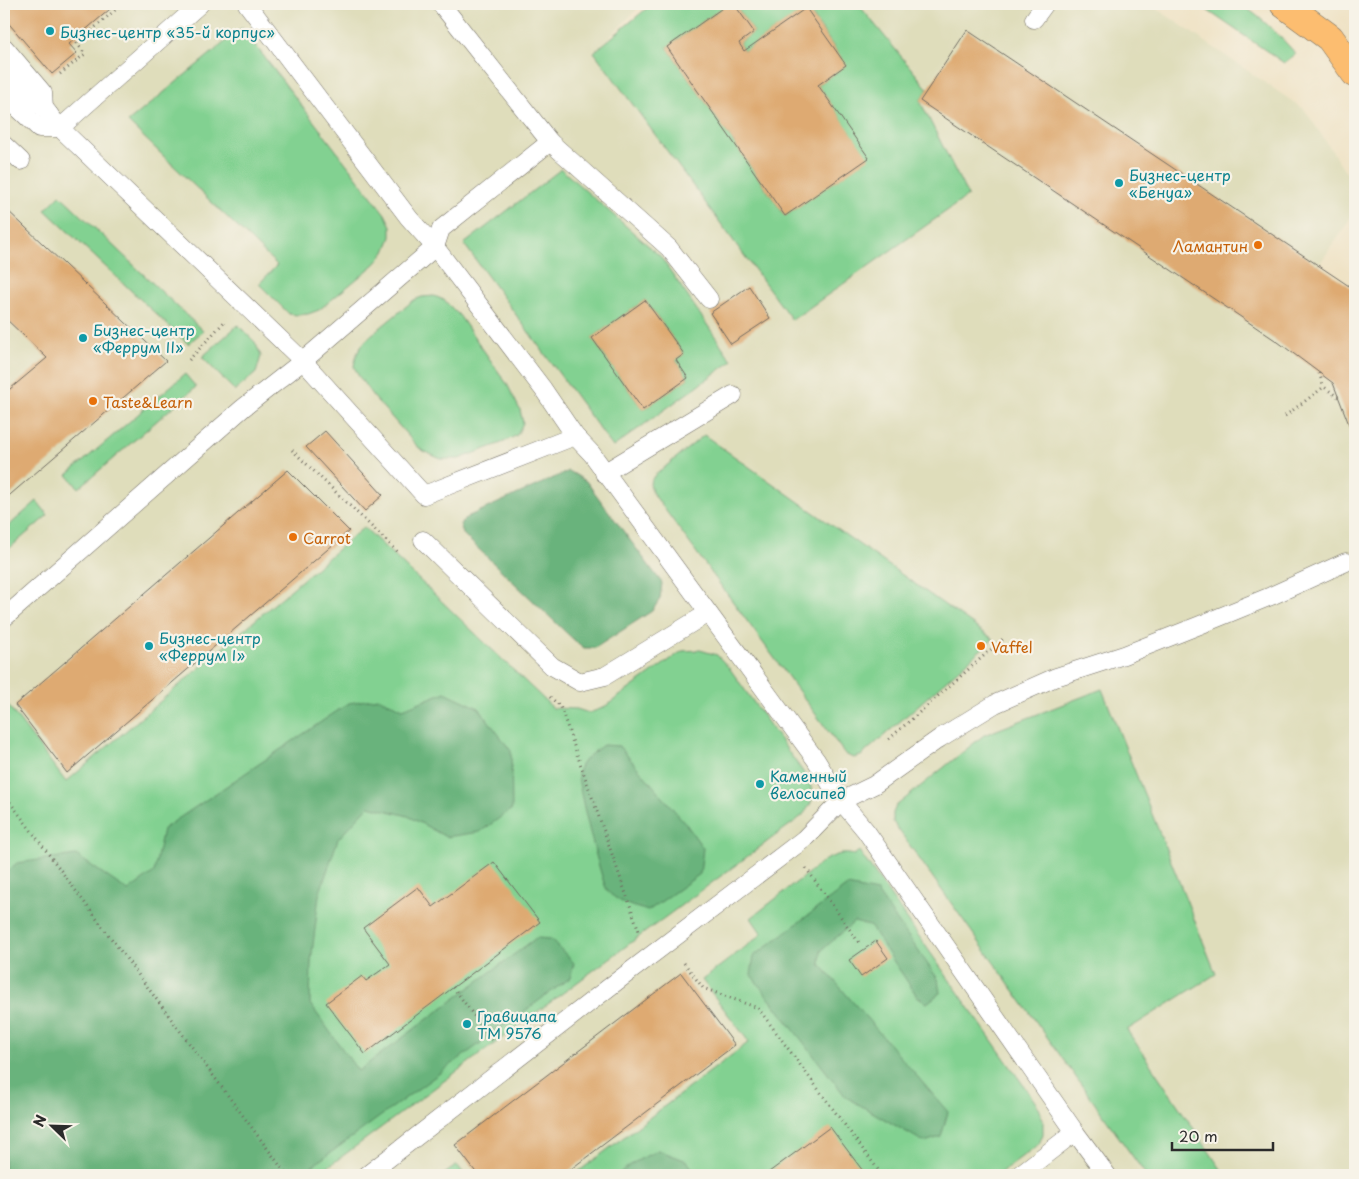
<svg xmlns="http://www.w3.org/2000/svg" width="1359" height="1179" viewBox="0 0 1359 1179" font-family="'Playpen Sans',sans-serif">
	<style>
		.built { fill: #dfddbb }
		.green { fill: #82d191; stroke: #567e5e; fill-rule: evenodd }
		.forest { fill: #69b37b; stroke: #4a6f53 }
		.building { fill: #deaa72 }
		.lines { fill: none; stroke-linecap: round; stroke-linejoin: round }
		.service-casing { stroke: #706b61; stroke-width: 19 }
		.primary-casing { stroke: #706b61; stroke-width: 29 }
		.path { stroke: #706b61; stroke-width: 3; stroke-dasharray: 1 4; stroke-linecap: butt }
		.service { stroke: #fff; stroke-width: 18 }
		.primary { stroke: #fcbd6f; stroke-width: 28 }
		.culture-dot { fill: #0f9aa8; stroke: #f7f3e8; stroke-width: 2 }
		.food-dot { fill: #e8710a; stroke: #f7f3e8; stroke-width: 2 }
		.labels { text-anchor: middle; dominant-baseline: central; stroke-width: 4.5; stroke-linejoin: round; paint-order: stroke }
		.culture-label { font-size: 15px; fill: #0d838f; stroke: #f7f3e8; text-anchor: start }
		.food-label { font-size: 15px; fill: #c56008; stroke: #f7f3e8; text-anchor: start }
	</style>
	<rect width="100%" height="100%" fill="#f7f3e8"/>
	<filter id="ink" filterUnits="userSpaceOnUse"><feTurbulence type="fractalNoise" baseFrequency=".02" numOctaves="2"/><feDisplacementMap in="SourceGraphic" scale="10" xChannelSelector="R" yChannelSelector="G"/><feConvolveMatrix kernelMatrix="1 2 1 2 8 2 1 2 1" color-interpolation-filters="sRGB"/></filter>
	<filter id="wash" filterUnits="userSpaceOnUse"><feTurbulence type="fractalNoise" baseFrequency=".0096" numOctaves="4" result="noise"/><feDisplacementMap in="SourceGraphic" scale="20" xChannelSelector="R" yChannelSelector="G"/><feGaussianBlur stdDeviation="1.12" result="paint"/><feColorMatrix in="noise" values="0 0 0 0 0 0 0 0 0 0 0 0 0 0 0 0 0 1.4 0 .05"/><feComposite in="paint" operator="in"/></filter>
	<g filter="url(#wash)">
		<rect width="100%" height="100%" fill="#efe2c4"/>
		<path class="built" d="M 4,4 L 642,4 L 594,53 L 730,232 L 963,187 L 920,101 L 928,88 L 858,4 L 1150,4 L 1305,110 L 1355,186 L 1355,211 L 1319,265 L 1355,290 L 1355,1175 L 4,1175 Z"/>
		<g class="green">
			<path d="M 652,4 L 728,4 L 667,47 L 785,216 L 868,158 L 818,85 L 846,65 L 807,8 L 744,51 L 739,43 L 754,32 L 734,4 L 858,4 L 928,89 L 920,101 L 968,196 L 792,320 L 594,52 Z"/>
			<path d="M 1198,4 C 1210,4 1225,1 1237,4 C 1252,7 1286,42 1296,54 L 1284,63 Z"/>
			<path d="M 242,28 L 385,214 L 391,226 L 391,237 L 385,252 L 375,264 L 319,310 L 308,314 L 298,315 L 289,314 L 259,284 L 277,265 L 128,122 Z"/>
			<path d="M 561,169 L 660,256 L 732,361 L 613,447 L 464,244 ZM 645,300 L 684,354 L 676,360 L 688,378 L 643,410 L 592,338 Z"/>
			<path d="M 60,195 L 203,331 L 188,344 L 45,210 Z"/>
			<path d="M 434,296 L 444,300 L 459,315 L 507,384 L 520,410 L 523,423 L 517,435 L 504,442 L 459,459 L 441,459 L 423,451 L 417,446 L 372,395 L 358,375 L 354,366 L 356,356 L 361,346 L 370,336 L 414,300 L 422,297 Z"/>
			<path d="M 238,325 L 255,342 L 261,356 L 256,373 L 235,391 L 202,357 Z"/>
			<path d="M 185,374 L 196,387 L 79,488 L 67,475 Z"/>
			<path d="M 704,435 L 993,639 L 861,756 L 853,758 L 845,754 L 652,492 L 650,483 L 654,476 Z"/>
			<path d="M 37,501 L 48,515 L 4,553 L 4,530 Z"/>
			<path d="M 364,527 L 553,708 L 577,709 L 589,713 L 603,708 L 682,651 L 700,650 L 717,655 L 730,669 L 808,779 C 815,797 814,801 802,816 L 317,1175 L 4,1175 L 4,700 L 66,782 Z"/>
			<path d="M 1102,689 L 1216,974 L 1127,1030 L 1225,1175 L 1146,1175 L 893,822 L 893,813 L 896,806 L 984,735 Z"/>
			<path d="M 859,851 L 1036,1103 L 1043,1120 L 1043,1134 L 1039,1144 L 997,1175 L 574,1175 L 749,1042 L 702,980 L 762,934 L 751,918 L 825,860 C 835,855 843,852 854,855 Z"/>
			<path d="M 457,1165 L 465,1175 L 443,1175 Z"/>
		</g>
		<g class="forest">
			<path d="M 569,471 L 586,481 L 662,583 L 660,599 L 652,611 L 595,648 L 584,648 L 575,641 L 463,534 L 460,524 L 467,517 Z"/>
			<path d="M 445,692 L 479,708 L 511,751 L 512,809 L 480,832 L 446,837 L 408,816 L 369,806 L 338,839 L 319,895 L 311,962 L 310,1004 L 358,1071 L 536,938 L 551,939 L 574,963 L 570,978 L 300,1175 L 4,1175 L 4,874 L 17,863 L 76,855 L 128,891 L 154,872 L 163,829 L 349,703 L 378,698 L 403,709 Z"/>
			<path d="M 603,745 L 619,746 L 686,824 L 703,848 L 700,874 L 648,911 C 633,906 617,903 607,890 C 602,883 577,784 578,774 C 580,760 593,753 603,745 Z"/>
			<path d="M 847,886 L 877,892 L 938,979 L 940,993 L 927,1003 L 917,996 L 870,926 L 854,922 L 821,951 L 820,964 L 948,1112 L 941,1137 L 924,1142 L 846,1097 L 751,975 L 754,956 Z"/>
			<path d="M 658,1150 L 687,1161 L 697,1175 L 617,1175 L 633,1163 Z"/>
		</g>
		<g id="blocks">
			<g class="building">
				<path d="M 4,4 L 116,4 L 69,44 L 77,53 L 52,74 L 4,18 Z"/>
				<path d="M 728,4 L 734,4 L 754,32 L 739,43 L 744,51 L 806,8 L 846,65 L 818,85 L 869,158 L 785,216 L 667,47 Z"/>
				<path d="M 967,30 L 1355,290 L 1355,440 L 1333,383 L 1278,342 L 920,101 Z"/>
				<path d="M 4,207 L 166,361 L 4,500 L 4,394 L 47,358 L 4,317 Z"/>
				<path d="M 749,286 L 770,318 L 731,344 L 710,313 Z"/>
				<path d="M 645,300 L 684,354 L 676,360 L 688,378 L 643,410 L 592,338 Z"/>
				<path d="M 325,431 L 383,495 L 365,511 L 306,447 Z"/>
				<path d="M 288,470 L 349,531 L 67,773 L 15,705 Z"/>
				<path d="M 494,862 L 540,922 L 365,1054 L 326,1003 L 362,976 L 366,981 L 390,964 L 363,928 L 418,887 L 433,907 Z"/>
				<path d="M 876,941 L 888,958 L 861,977 L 849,960 Z"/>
				<path d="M 681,973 L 735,1045 L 563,1175 L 478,1175 L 455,1145 Z"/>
				<path d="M 830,1127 L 866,1175 L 765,1175 Z"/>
			</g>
		</g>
	</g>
	<g filter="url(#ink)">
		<use href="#blocks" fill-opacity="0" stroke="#706b61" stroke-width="1"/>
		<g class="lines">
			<defs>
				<g id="service">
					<path d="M 247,4 L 409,218 L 435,247"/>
					<path d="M 1034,19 L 1045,4"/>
					<path d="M 4,47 L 43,93 L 44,108 L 60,128 L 303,361 L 424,495 L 575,436"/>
					<path d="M 4,71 L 30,99 L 44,108 L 49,114"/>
					<path d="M 4,95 L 39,128 L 60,128 L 200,4"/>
					<path d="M 550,142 L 669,248 L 709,299"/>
					<path d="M 4,145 L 21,161"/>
					<path d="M 435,247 L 441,229 L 550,142 L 441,4"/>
					<path d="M 604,473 L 733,395"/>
					<path d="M 423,540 L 552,666 L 580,682 L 605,676 L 708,613"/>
					<path d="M 4,618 L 243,408 L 303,361 L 435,247 L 543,389 L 575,436 L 592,454 L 816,760 L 841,801 L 866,831 L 1075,1132 L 1107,1175"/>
					<path d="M 367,1175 L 616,982 L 804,839 L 841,801 L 874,785 L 940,738 L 995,704 L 1056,677 L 1124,655 L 1200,625 L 1271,596 L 1346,562"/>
					<path d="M 1019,1175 L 1075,1132"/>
				</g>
				<path id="primary" d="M 1284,4 L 1330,38 L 1355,73"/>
			</defs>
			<use href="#service" class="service-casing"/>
			<use href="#primary" class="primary-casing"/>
			<g class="path">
				<path d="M 60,74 L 85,54 L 77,43 L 122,4"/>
				<path d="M 189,360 L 224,322"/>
				<path d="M 1319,373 L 1324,387"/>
				<path d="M 1285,416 L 1324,387 L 1338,397"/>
				<path d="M 292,450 L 399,553"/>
				<path d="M 550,697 L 560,706 L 639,931"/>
				<path d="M 889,739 L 1003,639"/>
				<path d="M 4,794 L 287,1175"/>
				<path d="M 806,868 L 860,944"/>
				<path d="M 684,963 L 703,988 L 758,1008 L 882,1175"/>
				<path d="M 453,987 L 494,1043"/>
			</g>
			<use href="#service" class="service"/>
			<use href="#primary" class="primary"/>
		</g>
	</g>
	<g class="culture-dot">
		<circle cx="50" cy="31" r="5"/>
		<circle cx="1119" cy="183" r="5"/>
		<circle cx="83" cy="338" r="5"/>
		<circle cx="149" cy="646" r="5"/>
		<circle cx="760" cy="784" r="5"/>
		<circle cx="467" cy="1024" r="5"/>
	</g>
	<g class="food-dot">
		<circle cx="1258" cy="245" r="5"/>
		<circle cx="93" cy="401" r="5"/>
		<circle cx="293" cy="537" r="5"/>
		<circle cx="981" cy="646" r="5"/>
	</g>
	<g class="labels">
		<g class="culture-label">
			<text x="60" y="31">Бизнес-центр «35-й корпус»</text>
			<text x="1129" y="174">Бизнес-центр<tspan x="1129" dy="17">«Бенуа»</tspan></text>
			<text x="93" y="329">Бизнес-центр<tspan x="93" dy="17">«Феррум II»</tspan></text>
			<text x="159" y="637">Бизнес-центр<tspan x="159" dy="17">«Феррум I»</tspan></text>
			<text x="770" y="775">Каменный<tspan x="770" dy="17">велосипед</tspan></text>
			<text x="477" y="1015">Гравицапа<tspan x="477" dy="17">ТМ 9576</tspan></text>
		</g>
		<g class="food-label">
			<text x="1248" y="245" text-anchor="end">Ламантин</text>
			<text x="103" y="401">Taste&amp;Learn</text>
			<text x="303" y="537">Carrot</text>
			<text x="991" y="646">Vaffel</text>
		</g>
	</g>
	<rect width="1359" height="1179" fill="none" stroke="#f7f3e8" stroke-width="20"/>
	<g transform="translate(52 1126) rotate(293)" stroke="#f7f3e8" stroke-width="4" paint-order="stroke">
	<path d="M0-4L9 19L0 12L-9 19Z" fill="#2b2b2b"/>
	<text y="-8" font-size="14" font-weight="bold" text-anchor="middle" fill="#2b2b2b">N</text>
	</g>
	<path d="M1172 1142v8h101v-8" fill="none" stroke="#2b2b2b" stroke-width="2.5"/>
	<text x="1179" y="1142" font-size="15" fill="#2b2b2b" stroke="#f7f3e8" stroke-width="4" paint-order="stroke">20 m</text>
</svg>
